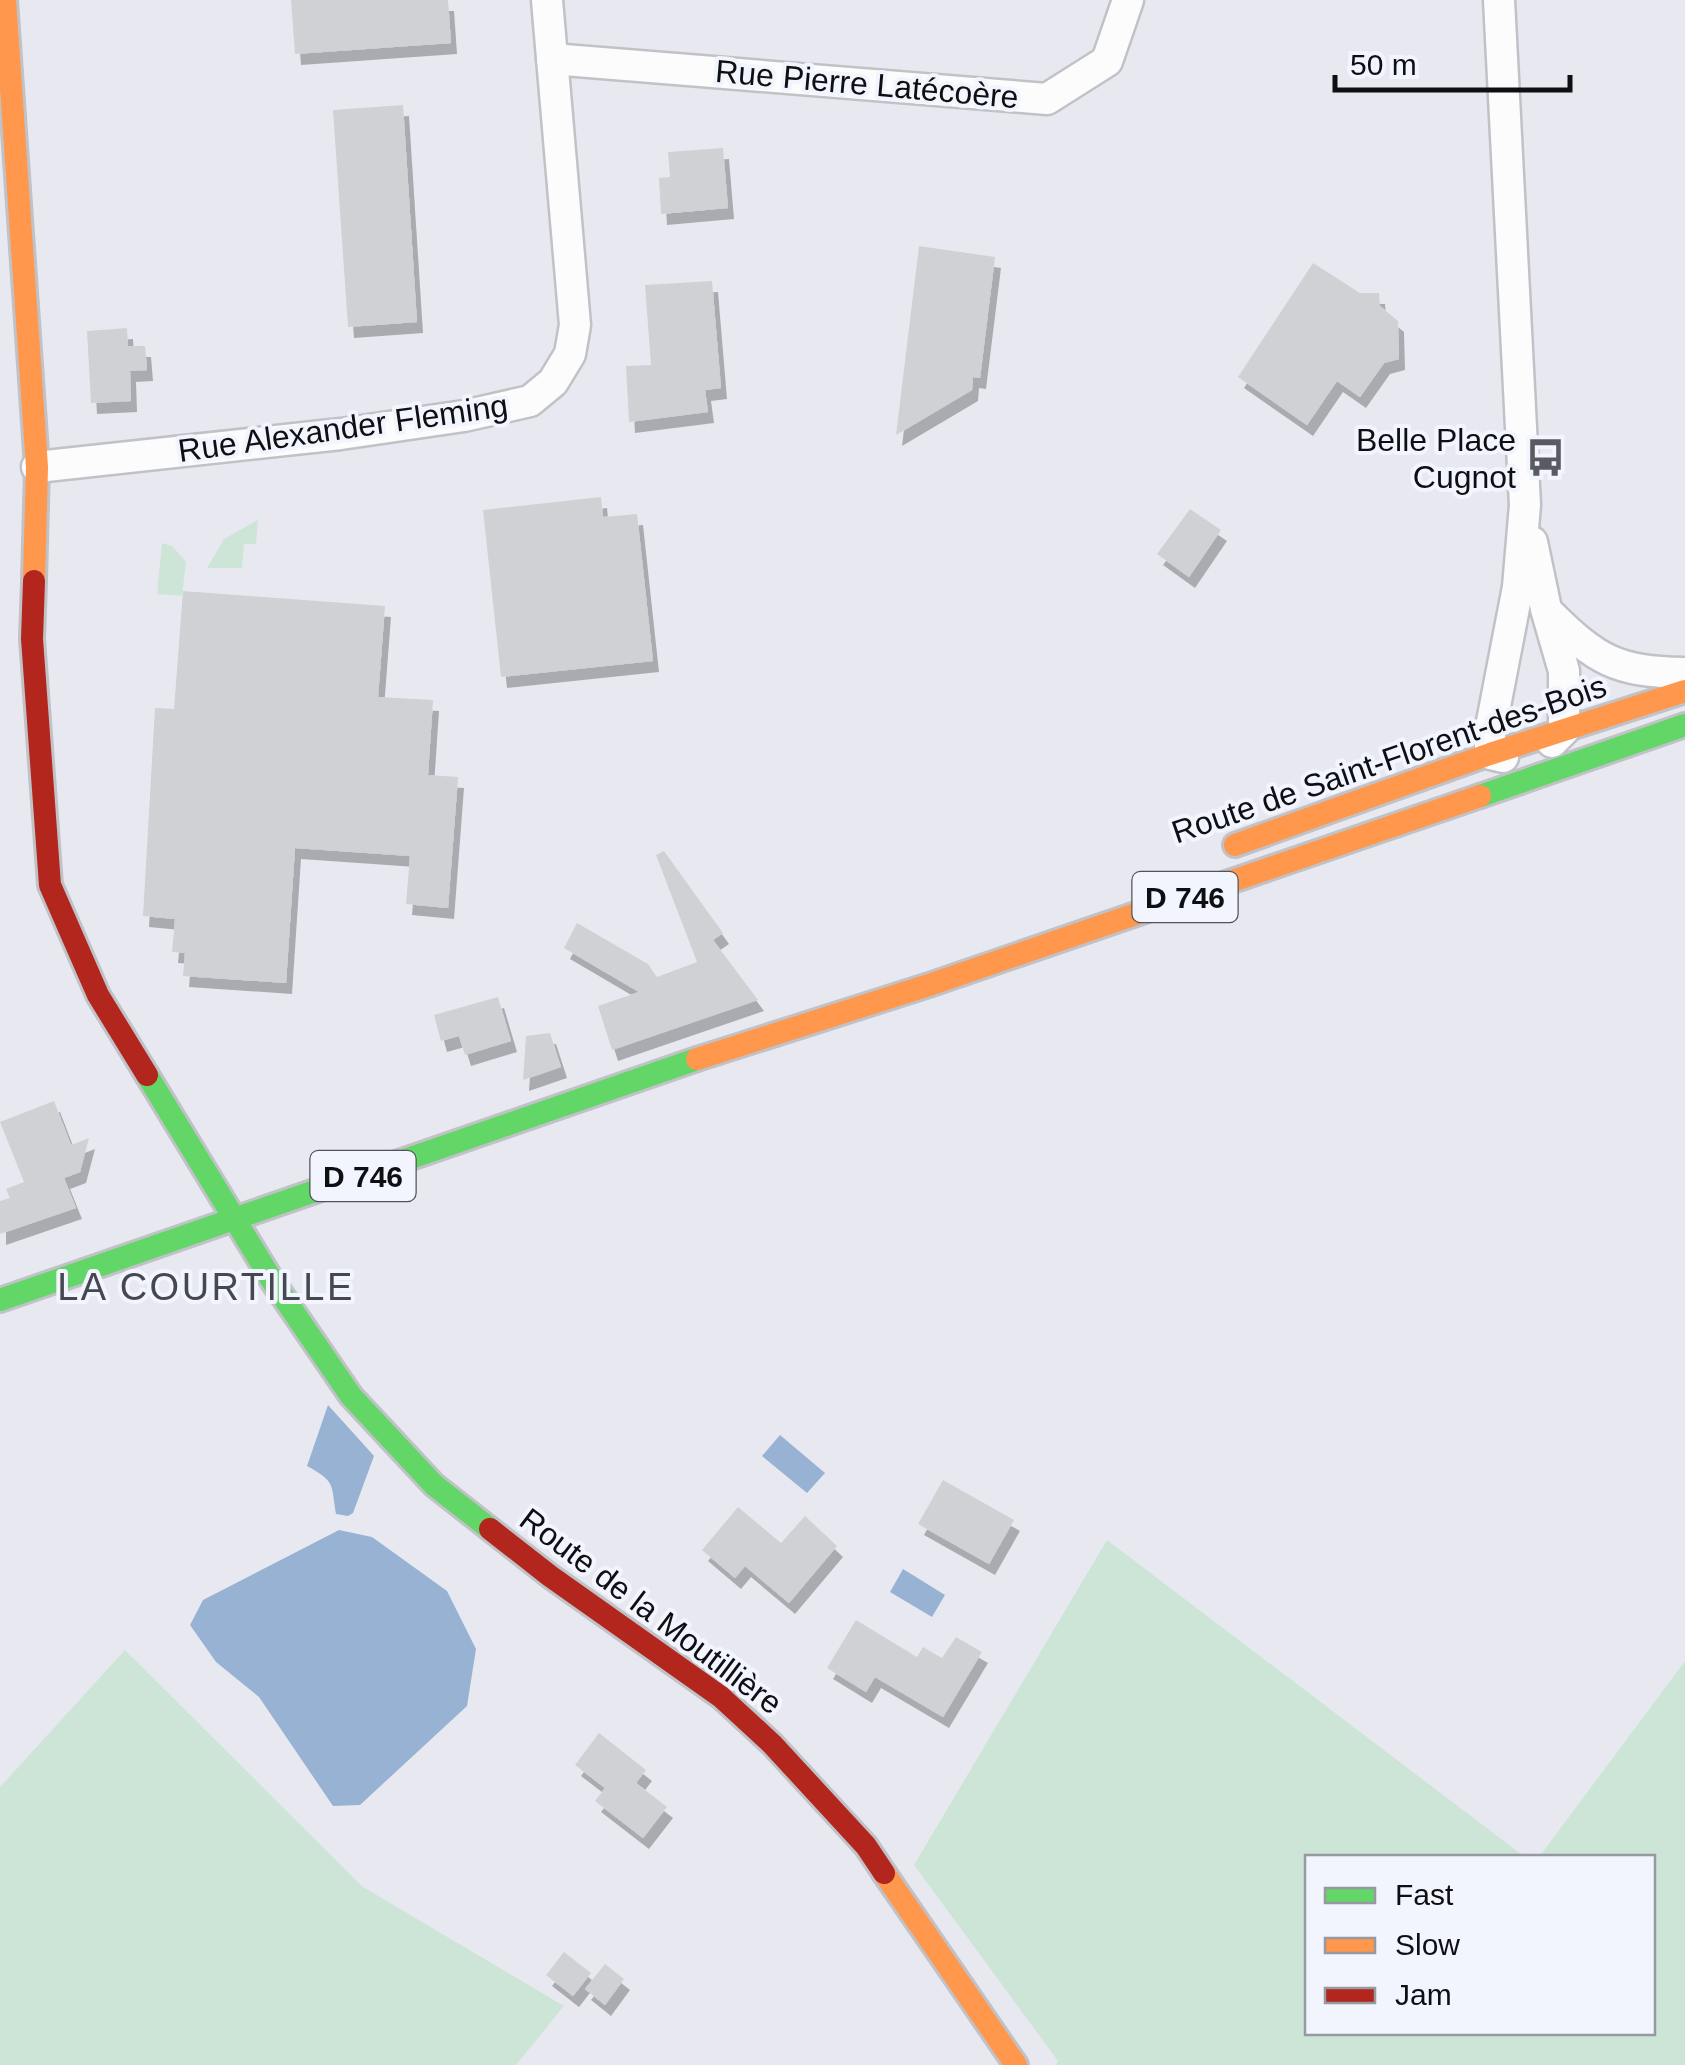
<svg xmlns="http://www.w3.org/2000/svg" width="1685" height="2065" viewBox="0 0 1685 2065" font-family="Helvetica,sans-serif">
	<style>
		.green { fill: #cde5d6 }
		.water { fill: #98b2d3 }
		.building { fill: #d0d1d5; filter: url(#shadow) }
		.lines { fill: none; stroke-linecap: round; stroke-linejoin: round }
		.street-casing { stroke: #c1c2c7; stroke-width: 35 }
		.fast-casing { stroke: #c1c2c7; stroke-width: 28 }
		.slow-casing { stroke: #c1c2c7; stroke-width: 28 }
		.jam-casing { stroke: #c1c2c7; stroke-width: 28 }
		.street { stroke: #fcfcfd; stroke-width: 30 }
		.fast { stroke: #63d668; stroke-width: 22 }
		.slow { stroke: #ff974d; stroke-width: 22 }
		.jam { stroke: #b3261e; stroke-width: 22 }
		.labels { text-anchor: middle; dominant-baseline: central; stroke-width: 8; stroke-linejoin: round; paint-order: stroke }
		.shield { fill: #f2f5fe; stroke: #525459; stroke-width: 2.5 }
		.shield-label { font-size: 30px; font-weight: bold; fill: #0e0f12 }
		.street-label { font-size: 32px; fill: #0e0f12; stroke: #f2f5fe }
		.poi-label { font-size: 32px; fill: #0e0f12; stroke: #f2f5fe; text-anchor: end }
		.quarter-label { font-size: 38px; letter-spacing: 2.5px; fill: #454851; stroke: #f2f5fe }
	</style>
	<defs>
		<filter id="shadow"><feDropShadow dx="6" dy="11" stdDeviation="0" flood-color="#0004"/></filter>
	</defs>
	<rect width="100%" height="100%" fill="#e8e9f0"/>
	<g class="green">
		<path d="M 258,520 L 256,544 L 244,544 L 242,568 L 207,568 L 224,539 Z"/>
		<path d="M 162,543 L 172,546 L 186,562 L 182,596 L 157,594 Z"/>
		<path d="M 1107,1540 L 1525,1857 L 1308,1858 L 1308,2032 L 1652,2032 L 1652,1858 L 1539,1857 L 1685,1661 L 1685,2065 L 1056,2065 L 1058,2061 L 914,1865 Z"/>
		<path d="M 125,1650 L 363,1887 L 564,2006 L 516,2065 L 0,2065 L 0,1787 Z"/>
	</g>
	<g class="water">
		<path d="M 328,1405 L 374,1456 L 353,1513 L 348,1516 L 336,1514 C 331,1484 336,1482 307,1466 Z"/>
		<path d="M 780,1435 L 825,1473 L 807,1493 L 762,1456 Z"/>
		<path d="M 339,1530 L 372,1537 L 447,1591 L 476,1649 L 467,1706 L 360,1805 L 333,1806 L 259,1697 L 216,1662 L 190,1625 L 203,1600 Z"/>
		<path d="M 903,1569 L 945,1595 L 932,1617 L 890,1592 Z"/>
	</g>
	<g class="building">
		<path d="M 291,0 L 448,0 L 451,43 L 295,54 Z"/>
		<path d="M 403,105 L 417,322 L 348,327 L 333,110 Z"/>
		<path d="M 723,148 L 728,208 L 661,214 L 659,178 L 670,177 L 668,152 Z"/>
		<path d="M 919,246 L 995,257 L 980,378 L 973,377 L 972,390 L 896,435 Z"/>
		<path d="M 1313,263 L 1360,293 L 1379,293 L 1380,306 L 1398,321 L 1399,359 L 1384,363 L 1360,397 L 1337,381 L 1307,425 L 1238,377 Z"/>
		<path d="M 712,281 L 721,388 L 705,390 L 708,412 L 629,422 L 626,366 L 651,365 L 645,285 Z"/>
		<path d="M 127,328 L 128,346 L 145,346 L 147,370 L 130,371 L 131,401 L 91,403 L 87,331 Z"/>
		<path d="M 601,497 L 603,517 L 637,514 L 653,661 L 501,677 L 483,510 Z"/>
		<path d="M 1190,509 L 1221,530 L 1189,577 L 1157,554 Z"/>
		<path d="M 183,591 L 385,606 L 378,697 L 433,700 L 428,775 L 458,777 L 448,908 L 406,904 L 410,856 L 295,848 L 286,983 L 183,976 L 185,953 L 172,952 L 175,919 L 143,916 L 155,708 L 174,709 Z"/>
		<path d="M 664,851 L 723,933 L 713,940 L 758,1000 L 612,1050 L 598,1006 L 639,992 L 564,948 L 577,923 L 648,964 L 657,977 L 697,962 L 656,855 Z"/>
		<path d="M 498,997 L 511,1041 L 465,1055 L 459,1036 L 441,1041 L 434,1015 Z"/>
		<path d="M 550,1033 L 561,1067 L 523,1080 L 526,1036 Z"/>
		<path d="M 54,1101 L 71,1145 L 89,1138 L 80,1172 L 64,1178 L 76,1208 L 0,1234 L 0,1201 L 10,1198 L 6,1189 L 24,1182 L 0,1122 Z"/>
		<path d="M 943,1480 L 1014,1520 L 989,1564 L 918,1524 Z"/>
		<path d="M 738,1507 L 781,1543 L 805,1516 L 837,1546 L 789,1603 L 745,1566 L 735,1578 L 702,1550 Z"/>
		<path d="M 856,1620 L 917,1657 L 923,1647 L 942,1658 L 956,1637 L 982,1652 L 943,1717 L 875,1677 L 866,1692 L 827,1668 Z"/>
		<path d="M 599,1733 L 646,1770 L 636,1783 L 667,1807 L 643,1838 L 595,1801 L 605,1788 L 575,1765 Z"/>
		<path d="M 564,1952 L 591,1973 L 573,1996 L 546,1975 Z"/>
		<path d="M 605,1964 L 624,1979 L 605,2005 L 585,1989 Z"/>
	</g>
	<g class="lines">
		<defs>
			<g id="street">
				<path d="M 1499,0 L 1525,505 L 1518,587 L 1490,732 L 1490,754 L 1503,757"/>
				<path d="M 552,59 L 1047,99 L 1107,61 L 1128,0"/>
				<path d="M 37,467 L 341,434 L 464,416 L 530,401 L 553,382 L 570,354 L 575,325 L 547,0"/>
				<path d="M 1532,542 L 1546,609 L 1564,671 L 1564,730 L 1552,742"/>
				<path d="M 1548,612 C 1596,660 1616,672 1685,673"/>
			</g>
			<g id="fast">
				<path d="M 1480,796 L 1685,725"/>
				<path d="M 147,1075 L 273,1282 L 351,1396 L 434,1485 L 490,1529"/>
				<path d="M 0,1300 L 697,1059"/>
			</g>
			<g id="slow">
				<path d="M 5,0 L 37,467 L 34,581"/>
				<path d="M 1235,845 L 1490,754 L 1685,691"/>
				<path d="M 697,1059 L 929,985 L 1480,796"/>
				<path d="M 884,1873 L 1016,2065"/>
			</g>
			<g id="jam">
				<path d="M 34,581 L 32,639 L 50,885 L 98,995 L 147,1075"/>
				<path d="M 490,1529 L 550,1576 L 721,1697 L 772,1744 L 866,1846 L 884,1873"/>
			</g>
		</defs>
		<use href="#street" class="street-casing"/>
		<use href="#fast" class="fast-casing"/>
		<use href="#slow" class="slow-casing"/>
		<use href="#jam" class="jam-casing"/>
		<use href="#street" class="street"/>
		<use href="#fast" class="fast"/>
		<use href="#slow" class="slow"/>
		<use href="#jam" class="jam"/>
	</g>
	<defs>
		<symbol id="bus-bare" viewBox="-9 -9 18 18"><path d="M-5-6H5V4H4V6H2V4H-2V6H-4V4H-5ZM-3.5-4V0h7V-4ZM-3.5 1.2v1.5H-2V1.2ZM2 1.2v1.5H3.5V1.2Z" fill="#5a5b60" stroke="#f2f5fe" stroke-width="2.5" paint-order="stroke"/></symbol>
	</defs>
	<g fill-rule="evenodd">
		<use href="#bus-bare" x="1518" y="430" width="55" height="55"/>
	</g>
	<g class="labels">
		<g class="shield">
			<rect x="1132.5" y="872" width="105" height="50" rx="8"/>
			<rect x="310.5" y="1151" width="105" height="50" rx="8"/>
		</g>
		<g class="shield-label">
			<text x="1185" y="897">D 746</text>
			<text x="363" y="1176">D 746</text>
		</g>
		<g class="street-label">
			<text transform="translate(867 84) rotate(5)">Rue Pierre Latécoère</text>
			<text transform="translate(343 428) rotate(-8)">Rue Alexander Fleming</text>
			<text transform="translate(1389 759) rotate(-19)">Route de Saint-Florent-des-Bois</text>
			<text transform="translate(651 1611) rotate(37)">Route de la Moutillière</text>
		</g>
		<g class="poi-label">
			<text x="1516" y="440">Belle Place<tspan x="1516" dy="37">Cugnot</tspan></text>
		</g>
		<g class="quarter-label">
			<text x="206" y="1287">LA COURTILLE</text>
		</g>
	</g>
	<rect x="1305" y="1855" width="350" height="180" fill="#f2f5fe" stroke="#9799a0" stroke-width="2.5"/>
	<rect x="1325" y="1888" width="50" height="15" fill="#63d668" stroke="#9799a0" stroke-width="2.5"/>
	<text x="1395" y="1905" font-size="30" fill="#0e0f12">Fast</text>
	<rect x="1325" y="1938" width="50" height="15" fill="#ff974d" stroke="#9799a0" stroke-width="2.5"/>
	<text x="1395" y="1955" font-size="30" fill="#0e0f12">Slow</text>
	<rect x="1325" y="1988" width="50" height="15" fill="#b3261e" stroke="#9799a0" stroke-width="2.5"/>
	<text x="1395" y="2005" font-size="30" fill="#0e0f12">Jam</text>
	<path d="M1335 75v15h235v-15" fill="none" stroke="#0e0f12" stroke-width="5"/>
	<text x="1350" y="75" font-size="30" fill="#0e0f12" stroke="#f2f5fe" stroke-width="8" paint-order="stroke">50 m</text>
</svg>
